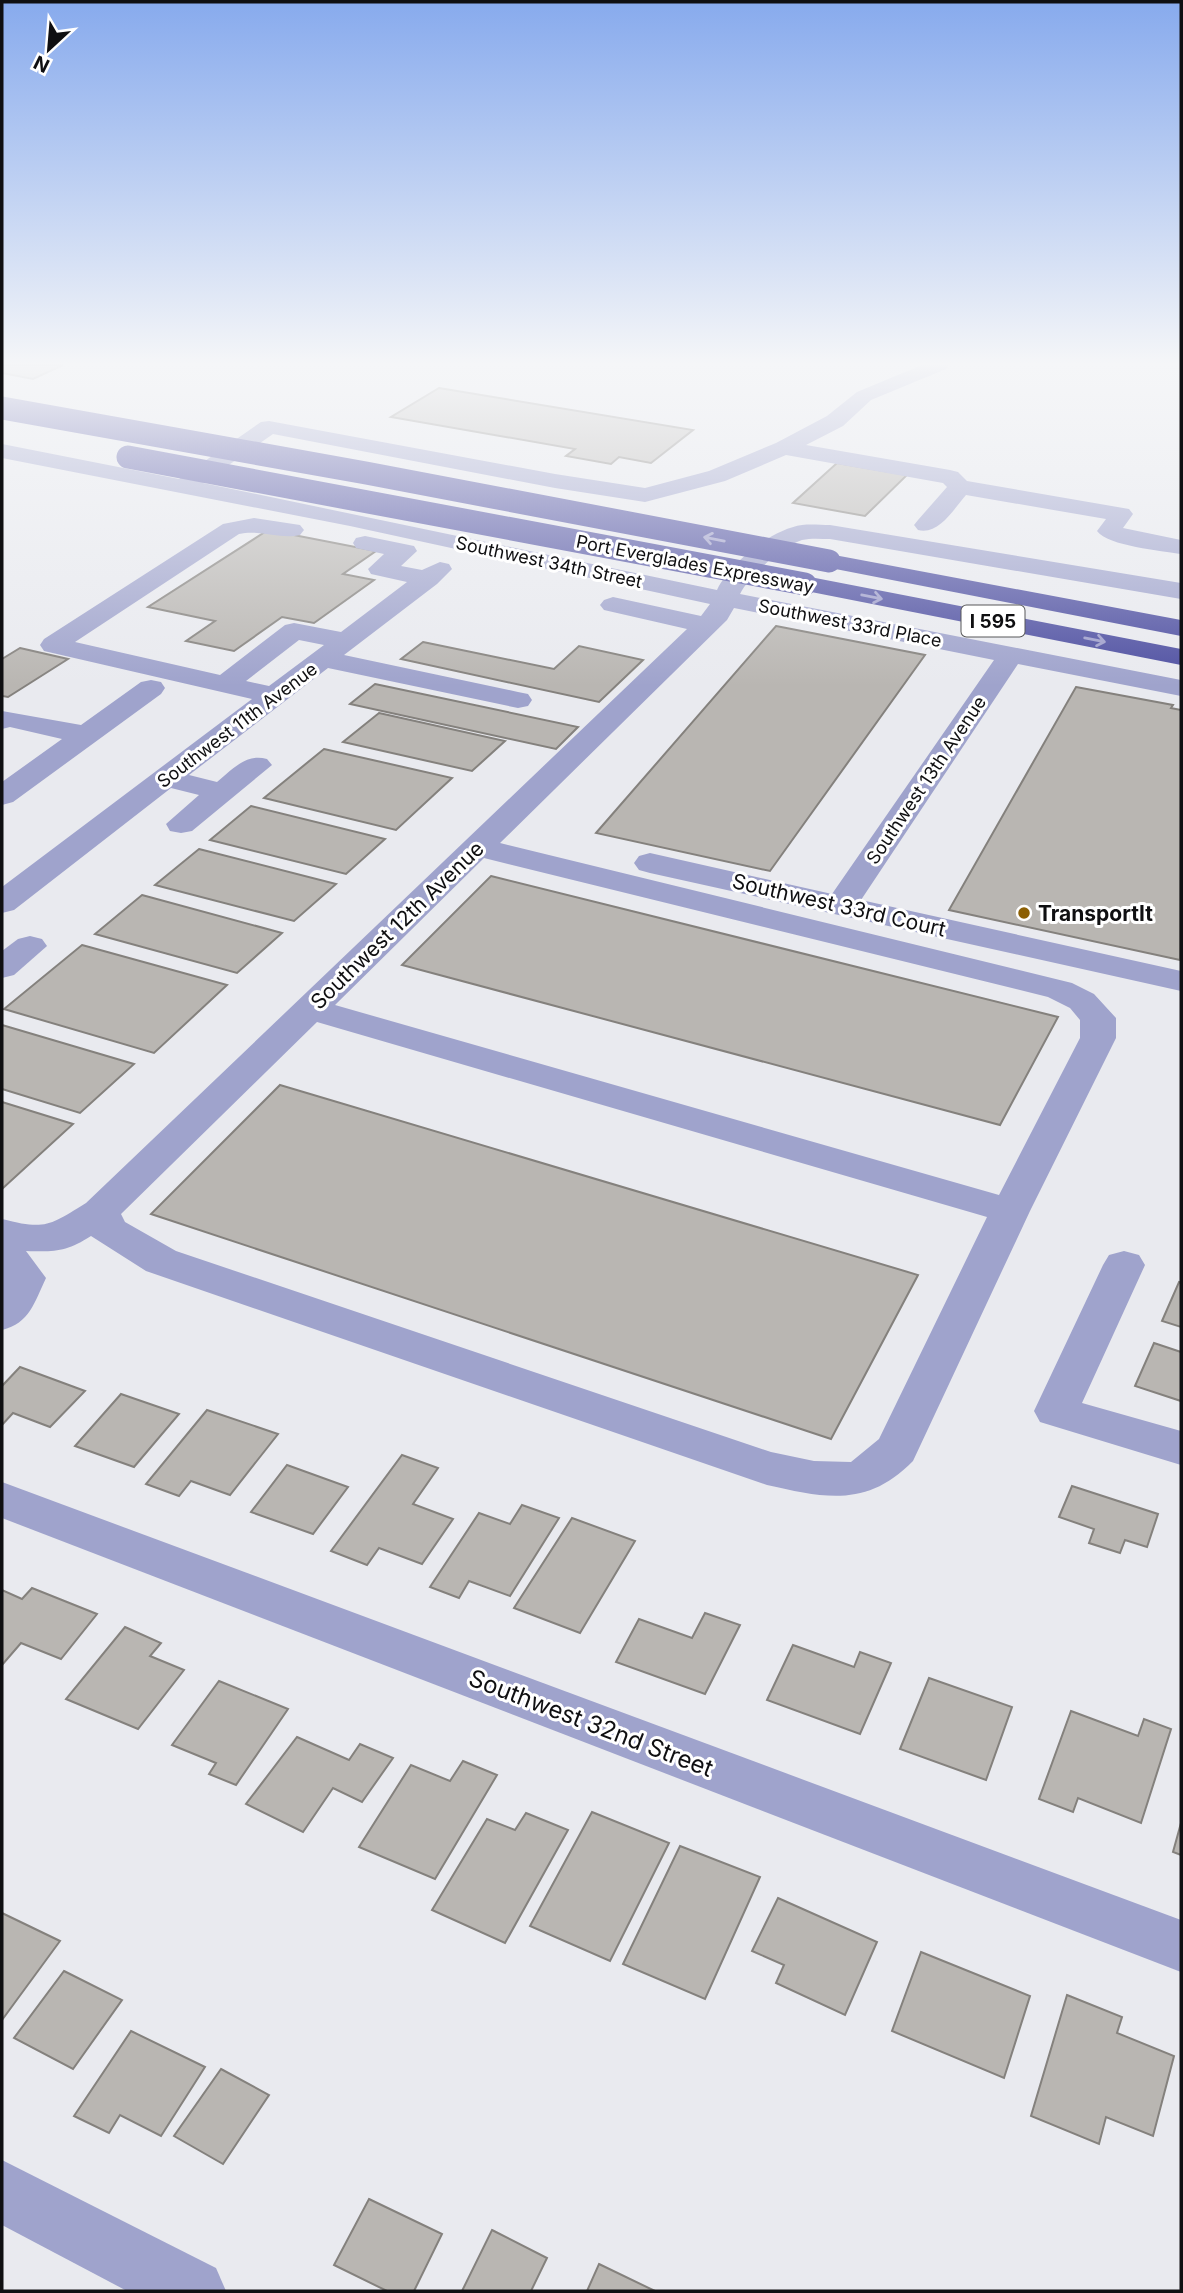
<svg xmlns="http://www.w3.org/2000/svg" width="1183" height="2293" viewBox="0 0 1183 2293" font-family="Inter,sans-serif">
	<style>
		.building { fill: #b9b6b2; stroke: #84817d; stroke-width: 2 }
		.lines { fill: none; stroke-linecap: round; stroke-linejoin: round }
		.minor { fill: #9fa3cc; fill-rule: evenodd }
		.highway { fill: #4e4fa1; fill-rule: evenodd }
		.highway-bridge { stroke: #4e4fa1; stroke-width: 23 }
		.oneway { stroke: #9e9ecb }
		.poi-dot { fill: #8c5f03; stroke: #fff; stroke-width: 2.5 }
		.labels { text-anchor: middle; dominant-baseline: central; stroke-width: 6; stroke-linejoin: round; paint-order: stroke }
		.far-street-label { font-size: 18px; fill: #0f0f11; stroke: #fff }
		.shield { fill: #fff; stroke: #575758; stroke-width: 2 }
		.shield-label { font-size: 19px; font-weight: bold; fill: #0f0f11 }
		.street-label { font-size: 21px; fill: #0f0f11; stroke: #fff }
		.poi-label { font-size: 21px; font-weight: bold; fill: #0f0f11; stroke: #fff; text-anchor: start }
		.near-street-label { font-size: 24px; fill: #0f0f11; stroke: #fff }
	</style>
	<rect width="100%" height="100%" fill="#e9eaef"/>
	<g class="building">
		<path d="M 2,365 L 63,365 L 33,379 L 2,373 Z"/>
		<path d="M 439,388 L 693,430 L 651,463 L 619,457 L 611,464 L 566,456 L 575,449 L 391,417 Z"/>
		<path d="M 837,463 L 907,475 L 865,516 L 793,503 Z"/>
		<path d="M 268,530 L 376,551 L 343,574 L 374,580 L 314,623 L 282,617 L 234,651 L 186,641 L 215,621 L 148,607 Z"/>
		<path d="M 776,626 L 925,655 L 770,871 L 596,833 Z"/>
		<path d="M 423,642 L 554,669 L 579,646 L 643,660 L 599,702 L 401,659 Z"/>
		<path d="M 20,648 L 68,659 L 8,697 L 2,696 L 2,659 Z"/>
		<path d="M 375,684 L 578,727 L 556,749 L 350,704 Z"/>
		<path d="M 1076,687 L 1173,705 L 1171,708 L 1181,710 L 1180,960 L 949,910 Z"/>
		<path d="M 379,713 L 505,741 L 472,771 L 343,742 Z"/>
		<path d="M 324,749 L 452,778 L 396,830 L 264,798 Z"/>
		<path d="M 251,806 L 385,839 L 346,874 L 210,840 Z"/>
		<path d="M 199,849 L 336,884 L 294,921 L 155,885 Z"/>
		<path d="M 491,876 L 1058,1017 L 1000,1125 L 402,965 Z"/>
		<path d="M 142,895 L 282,933 L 237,973 L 95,934 Z"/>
		<path d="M 82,945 L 227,985 L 154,1053 L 4,1009 Z"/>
		<path d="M 2,1025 L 134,1064 L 80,1113 L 2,1089 Z"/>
		<path d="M 280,1085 L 918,1275 L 831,1439 L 151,1214 Z"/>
		<path d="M 2,1102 L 73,1124 L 2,1189 Z"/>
		<path d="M 1179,1282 L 1181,1283 L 1181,1327 L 1162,1321 Z"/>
		<path d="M 1154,1343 L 1181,1352 L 1181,1401 L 1135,1386 Z"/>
		<path d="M 20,1367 L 85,1391 L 50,1427 L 13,1413 L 2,1425 L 2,1386 Z"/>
		<path d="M 121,1394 L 179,1414 L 134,1467 L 75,1446 Z"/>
		<path d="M 207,1410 L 278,1434 L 230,1495 L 191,1481 L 179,1496 L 146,1484 Z"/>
		<path d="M 402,1455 L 438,1468 L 413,1504 L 453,1519 L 422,1564 L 379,1548 L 367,1565 L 331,1551 Z"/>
		<path d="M 287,1465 L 348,1487 L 313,1534 L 251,1512 Z"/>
		<path d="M 1072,1486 L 1158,1514 L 1147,1547 L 1125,1540 L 1120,1553 L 1089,1543 L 1094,1529 L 1059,1517 Z"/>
		<path d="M 522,1505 L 559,1518 L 510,1596 L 469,1581 L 459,1598 L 430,1587 L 479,1513 L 510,1524 Z"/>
		<path d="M 572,1518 L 635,1541 L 580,1633 L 514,1608 Z"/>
		<path d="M 32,1588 L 97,1614 L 61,1659 L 21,1643 L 2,1665 L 2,1590 L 22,1599 Z"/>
		<path d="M 705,1613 L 740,1625 L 705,1694 L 616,1662 L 639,1619 L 692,1638 Z"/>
		<path d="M 125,1627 L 161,1643 L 150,1656 L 184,1670 L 138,1729 L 66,1699 Z"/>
		<path d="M 793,1645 L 854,1667 L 860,1652 L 891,1663 L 860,1734 L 767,1700 Z"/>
		<path d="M 929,1678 L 1012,1707 L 986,1780 L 900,1749 Z"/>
		<path d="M 219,1681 L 288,1709 L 236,1785 L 209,1774 L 216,1763 L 172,1745 Z"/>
		<path d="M 1071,1711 L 1138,1736 L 1144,1719 L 1171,1729 L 1141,1823 L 1078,1798 L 1073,1812 L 1039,1799 Z"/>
		<path d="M 297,1737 L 349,1760 L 360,1744 L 393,1758 L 362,1802 L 333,1788 L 303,1832 L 246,1804 Z"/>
		<path d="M 463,1761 L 497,1775 L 435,1879 L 359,1847 L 411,1765 L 450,1781 Z"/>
		<path d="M 592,1812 L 669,1843 L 610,1961 L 530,1926 Z"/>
		<path d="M 526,1813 L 568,1830 L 505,1943 L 432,1910 L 487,1819 L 515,1830 Z"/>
		<path d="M 1181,1823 L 1181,1855 L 1173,1852 Z"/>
		<path d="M 680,1846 L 760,1877 L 705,1999 L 623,1964 Z"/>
		<path d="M 778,1898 L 877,1942 L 845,2015 L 776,1983 L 784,1965 L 752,1951 Z"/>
		<path d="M 2,1913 L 60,1941 L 2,2020 Z"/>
		<path d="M 921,1952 L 1030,1996 L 1004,2078 L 892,2031 Z"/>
		<path d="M 64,1971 L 122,2000 L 73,2069 L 14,2038 Z"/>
		<path d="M 1067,1995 L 1122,2017 L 1117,2033 L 1174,2056 L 1153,2136 L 1106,2117 L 1099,2144 L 1031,2116 Z"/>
		<path d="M 131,2031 L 205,2067 L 161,2136 L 120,2115 L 109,2133 L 74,2116 Z"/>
		<path d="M 221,2069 L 269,2095 L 223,2164 L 174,2136 Z"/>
		<path d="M 369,2199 L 442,2234 L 414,2291 L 387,2291 L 334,2265 Z"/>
		<path d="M 492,2230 L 547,2258 L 531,2291 L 462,2291 Z"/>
		<path d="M 599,2264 L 655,2291 L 587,2291 Z"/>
	</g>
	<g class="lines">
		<g class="minor">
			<path d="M 922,365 L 949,365 L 946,369 L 871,400 L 843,426 L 806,445 L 950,470 L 958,472 L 967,481 L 1129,509 L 1133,514 L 1123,528 L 1181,540 L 1181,554 C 1162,551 1108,546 1097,531 L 1106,519 L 966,495 C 953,510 939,535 918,530 L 914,525 L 918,520 L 947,487 L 943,483 L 786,455 L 725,481 L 645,502 L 555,488 L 273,434 L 203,483 L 717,590 C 730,563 772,529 802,525 C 811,524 821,525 830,525 L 1181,583 L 1181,599 L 830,539 C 821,539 811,538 802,540 C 782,546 749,576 740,594 L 1181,680 L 1181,696 L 1018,664 L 861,900 L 1181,971 L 1181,991 L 650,873 L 639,870 L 634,863 L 639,856 L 650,853 L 832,894 L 994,660 L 734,608 L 727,620 L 500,843 L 1072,983 L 1094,994 L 1116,1018 L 1116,1038 L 1030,1211 L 913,1461 C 867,1508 825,1498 767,1485 L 146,1271 L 91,1236 C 66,1252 55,1252 26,1251 L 46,1278 C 34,1303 30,1323 2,1330 L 2,1219 C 45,1230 49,1226 86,1203 L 687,629 L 604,610 L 600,605 L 604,600 L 613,597 L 701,616 L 710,604 L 350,526 L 2,458 L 2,444 L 179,479 L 261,422 L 269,421 L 555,474 L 645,488 L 709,471 L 776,443 L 827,416 L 857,392 ZM 484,858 L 1048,997 L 1070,1008 L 1080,1020 L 1080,1038 L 999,1195 L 335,1005 ZM 317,1022 L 987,1217 L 879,1439 L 851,1462 L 814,1461 L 771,1452 L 176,1251 L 125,1222 L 121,1214 Z"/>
			<path d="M 254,518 L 300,525 L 304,530 L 300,535 C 281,540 260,529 239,534 L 75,642 L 220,675 L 285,625 L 294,623 L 341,632 L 407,582 L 371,574 L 368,569 L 384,554 L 356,548 L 353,543 L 356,538 L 365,536 L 414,546 L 417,551 L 401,566 L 422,570 L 440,562 L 449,564 L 452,569 L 437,584 L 344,655 L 518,692 L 528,694 L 532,700 L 528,706 L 518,708 L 328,668 L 189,775 L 217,782 C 233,769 246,753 267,759 L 272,765 L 192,831 L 181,833 L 170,831 L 166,824 L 199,795 L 171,788 L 14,910 L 2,913 L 2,887 L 252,699 L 44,651 L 40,645 L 44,639 L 223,524 ZM 299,640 L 324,645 L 269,686 L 246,681 Z"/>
			<path d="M 151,680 L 161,682 L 165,688 L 161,694 L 13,802 L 2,805 L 2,782 L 62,739 L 10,727 L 2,729 L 2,711 L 81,725 L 141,682 Z"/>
			<path d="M 30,936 L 42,939 L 47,946 L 14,975 L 2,978 L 2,951 L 18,939 Z"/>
			<path d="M 1124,1251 L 1139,1255 L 1145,1265 L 1082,1403 L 1181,1431 L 1181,1465 L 1040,1422 L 1034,1411 L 1103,1265 L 1109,1255 Z"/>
			<path d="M 2,1482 L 1181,1920 L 1181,1972 L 2,1518 Z"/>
			<path d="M 2,2160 L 216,2268 L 226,2291 L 127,2291 L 2,2225 Z"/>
		</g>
		<g class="highway">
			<path d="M 829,554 L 1181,620 L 1181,636 L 820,566 L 817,561 L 820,556 Z"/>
			<path d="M 805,576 L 1181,649 L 1181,665 L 796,589 L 792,584 L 796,579 Z"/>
		</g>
		<g class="highway-bridge">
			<path d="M 2,408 L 366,473 L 829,561"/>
			<path d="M 128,457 L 805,584"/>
		</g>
	</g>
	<defs><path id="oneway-shaft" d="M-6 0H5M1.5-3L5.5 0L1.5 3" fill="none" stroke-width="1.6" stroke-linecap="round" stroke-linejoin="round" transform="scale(1.75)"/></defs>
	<g class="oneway">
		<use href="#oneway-shaft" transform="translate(714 539) rotate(-169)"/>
		<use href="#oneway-shaft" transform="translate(872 597) rotate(11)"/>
		<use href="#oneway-shaft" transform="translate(1095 640) rotate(11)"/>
	</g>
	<linearGradient id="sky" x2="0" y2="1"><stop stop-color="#87aaed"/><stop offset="0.53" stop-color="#f5f6f8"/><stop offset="1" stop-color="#f5f6f8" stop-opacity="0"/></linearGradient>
	<rect width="1183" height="686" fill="url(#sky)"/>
	<circle class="poi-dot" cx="1024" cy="913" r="7"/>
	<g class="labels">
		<g class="far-street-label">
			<text transform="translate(549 562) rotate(12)">Southwest 34th Street</text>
			<text transform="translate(695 564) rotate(11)">Port Everglades Expressway</text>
			<text transform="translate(850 623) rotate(11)">Southwest 33rd Place</text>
			<text transform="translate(237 725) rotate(-37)">Southwest 11th Avenue</text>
			<text transform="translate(926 780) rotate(-56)">Southwest 13th Avenue</text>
		</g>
		<rect class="shield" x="961.5" y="605.5" width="63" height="31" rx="5"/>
		<g class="shield-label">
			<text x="993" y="621">I 595</text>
		</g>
		<g class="street-label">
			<text transform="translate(839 905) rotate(13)">Southwest 33rd Court</text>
			<text transform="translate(397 925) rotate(-44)">Southwest 12th Avenue</text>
		</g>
		<g class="poi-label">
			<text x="1038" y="913">TransportIt</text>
		</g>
		<g class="near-street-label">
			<text transform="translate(591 1723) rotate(21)">Southwest 32nd Street</text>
		</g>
	</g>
	<rect width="1183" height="2293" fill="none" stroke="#0f0f11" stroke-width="7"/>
	<g transform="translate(49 49) rotate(206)" stroke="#ffffff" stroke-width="5" paint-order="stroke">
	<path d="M0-5L12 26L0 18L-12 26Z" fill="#0f0f11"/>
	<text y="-10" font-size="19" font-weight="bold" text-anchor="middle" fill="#0f0f11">N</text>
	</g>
</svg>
